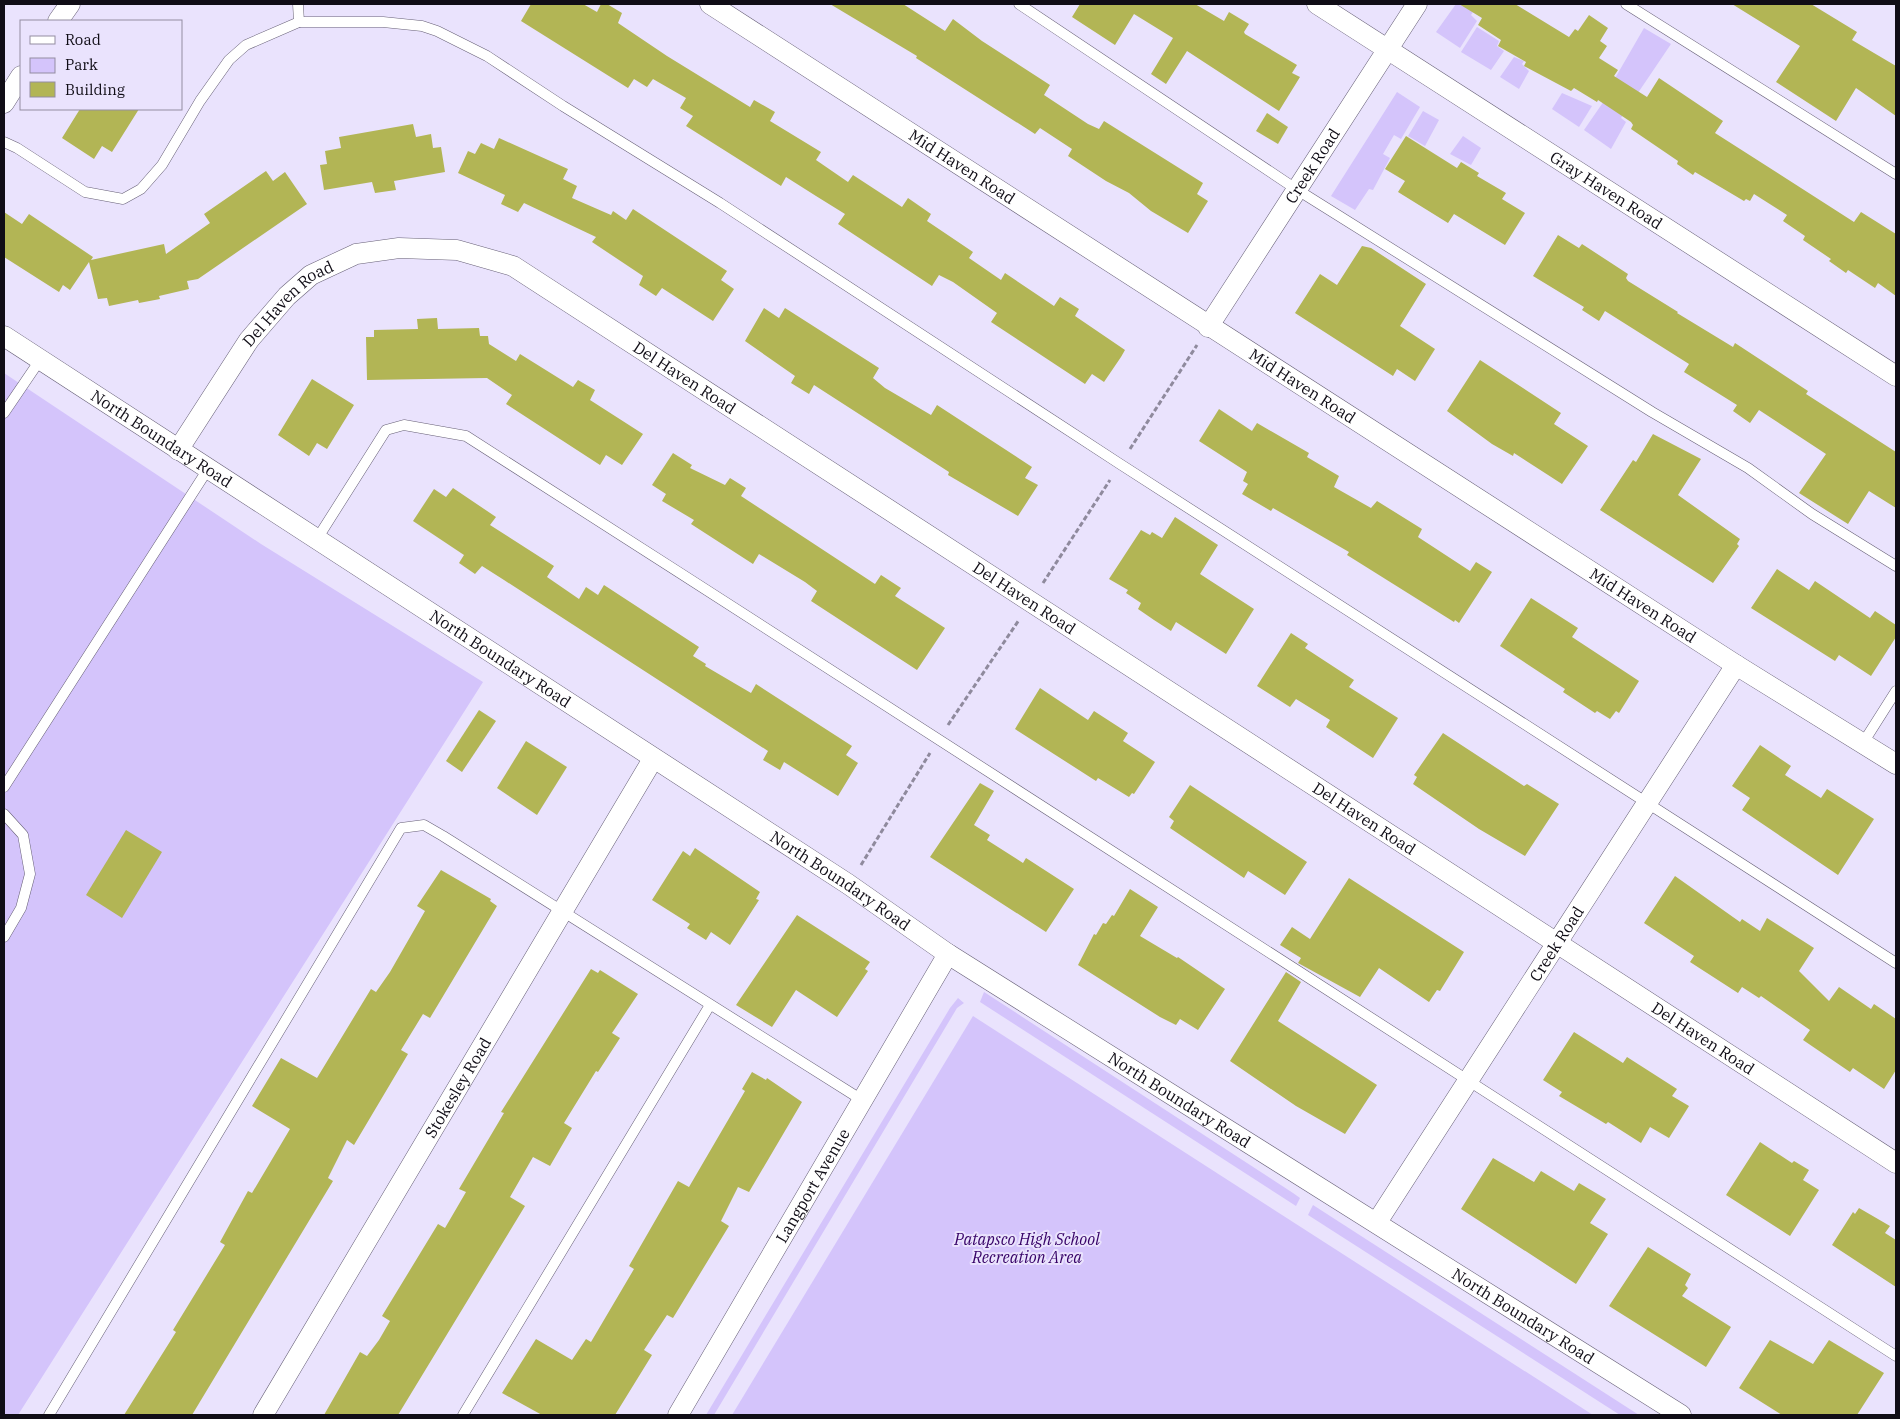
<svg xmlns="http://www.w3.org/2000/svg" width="1900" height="1419" viewBox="0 0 1900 1419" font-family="'IBM Plex Serif',serif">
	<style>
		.green { fill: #d4c4fb }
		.building { fill: #b2b555 }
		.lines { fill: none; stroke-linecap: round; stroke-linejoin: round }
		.service-casing { stroke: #676077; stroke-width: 11 }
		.minor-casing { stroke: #676077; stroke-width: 21 }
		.path { stroke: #8f8a9d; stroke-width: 3; stroke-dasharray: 5 2.5; stroke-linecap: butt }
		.service { stroke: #fff; stroke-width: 10 }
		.minor { stroke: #fff; stroke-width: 20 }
		.labels { text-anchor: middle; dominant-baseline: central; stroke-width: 4; stroke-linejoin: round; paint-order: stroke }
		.street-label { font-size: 16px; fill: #100d16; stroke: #eae3fd }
		.park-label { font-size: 16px; font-style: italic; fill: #360267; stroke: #eae3fd }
	</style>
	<rect width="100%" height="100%" fill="#eae3fd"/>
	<g class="green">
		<path d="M 1456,4 L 1478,4 L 1471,15 L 1477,21 L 1460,48 L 1436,32 Z"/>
		<path d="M 1477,27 L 1499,41 L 1497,46 L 1504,51 L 1491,70 L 1461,52 Z"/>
		<path d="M 1644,28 L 1671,44 L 1621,118 L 1626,122 L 1611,149 L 1584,130 L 1604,101 L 1614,80 Z"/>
		<path d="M 1514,57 L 1524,61 L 1522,64 L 1529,71 L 1519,89 L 1500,77 Z"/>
		<path d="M 1397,92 L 1420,107 L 1401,139 L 1394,135 L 1383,154 L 1390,158 L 1373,190 L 1369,189 L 1355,210 L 1331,196 Z"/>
		<path d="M 1562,93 L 1592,106 L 1579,127 L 1552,109 Z"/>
		<path d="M 1423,111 L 1439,120 L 1425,146 L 1408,136 Z"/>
		<path d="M 1463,136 L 1481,148 L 1471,165 L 1450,154 Z"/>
		<path d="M 4,373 L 261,544 L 483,682 L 18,1415 L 4,1415 Z"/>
		<path d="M 984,992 L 1293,1193 L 1300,1198 L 1296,1206 L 980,1002 Z"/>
		<path d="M 958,998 L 964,1003 L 957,1008 L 714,1415 L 706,1415 L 950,1008 Z"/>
		<path d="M 973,1016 L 1593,1415 L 732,1415 Z"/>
		<path d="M 1313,1205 L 1639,1415 L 1620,1415 L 1308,1215 Z"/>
	</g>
	<g class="building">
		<path d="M 531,4 L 583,4 L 597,12 L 601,4 L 607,4 L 622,13 L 618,23 L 667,56 L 750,107 L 754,100 L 775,112 L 770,121 L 821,152 L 816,160 L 848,182 L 853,175 L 902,207 L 908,198 L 931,214 L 927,221 L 973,252 L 969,258 L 1001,280 L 1005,273 L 1054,306 L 1060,297 L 1079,309 L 1075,316 L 1125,350 L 1121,357 L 1104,382 L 1092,374 L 1085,384 L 991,322 L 997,313 L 953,282 L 939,275 L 932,286 L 838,224 L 845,214 L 816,196 L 786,177 L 781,186 L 686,126 L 693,116 L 680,108 L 686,98 L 653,79 L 647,87 L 634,79 L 628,88 L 521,21 Z"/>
		<path d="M 830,4 L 903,4 L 945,31 L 953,19 L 982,41 L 1050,85 L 1044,95 L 1088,124 L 1099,129 L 1104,121 L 1203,183 L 1197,194 L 1208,201 L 1188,233 L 1151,211 L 1129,193 L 1106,181 L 1068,156 L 1072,149 L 1040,128 L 1035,134 L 916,58 L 917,56 Z"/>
		<path d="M 1080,4 L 1195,4 L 1224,21 L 1229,12 L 1249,24 L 1244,32 L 1245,34 L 1297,65 L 1292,73 L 1300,77 L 1279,111 L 1187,51 L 1166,84 L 1151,74 L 1173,38 L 1134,14 L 1115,45 L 1072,17 Z"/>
		<path d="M 1459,4 L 1515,4 L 1569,37 L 1575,29 L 1578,31 L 1589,15 L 1608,28 L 1600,41 L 1607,46 L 1599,58 L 1618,70 L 1614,76 L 1647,97 L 1659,78 L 1723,121 L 1715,133 L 1854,222 L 1861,212 L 1896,234 L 1896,296 L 1878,283 L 1875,288 L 1848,270 L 1846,273 L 1829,261 L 1831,259 L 1803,240 L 1805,236 L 1783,221 L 1787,215 L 1754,194 L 1750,201 L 1746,199 L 1744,201 L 1695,172 L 1693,175 L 1677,164 L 1678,161 L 1631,129 L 1633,125 L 1631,122 L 1598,100 L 1597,102 L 1574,88 L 1571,91 L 1524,66 L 1526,62 L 1498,46 L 1501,40 L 1478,25 L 1482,18 Z"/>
		<path d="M 1732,4 L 1811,4 L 1857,32 L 1852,40 L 1896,66 L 1896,116 L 1856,88 L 1836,121 L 1776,82 L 1800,46 Z"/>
		<path d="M 80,109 L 139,109 L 112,152 L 102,146 L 94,159 L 62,138 Z"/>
		<path d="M 1267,113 L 1288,127 L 1278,144 L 1256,131 Z"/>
		<path d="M 413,124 L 416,137 L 431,134 L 433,148 L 441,147 L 445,172 L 394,181 L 396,190 L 375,193 L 372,182 L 324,190 L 320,165 L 327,164 L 325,151 L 341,148 L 339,137 Z"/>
		<path d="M 1406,136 L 1457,168 L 1461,162 L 1479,173 L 1477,176 L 1506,193 L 1502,199 L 1525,213 L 1505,245 L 1454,214 L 1448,223 L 1398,192 L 1405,181 L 1385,169 Z"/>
		<path d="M 499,138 L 568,169 L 563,179 L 577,186 L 572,198 L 611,215 L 613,211 L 626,220 L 633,209 L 727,271 L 721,280 L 734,289 L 713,321 L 662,288 L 656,296 L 639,285 L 643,276 L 592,242 L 596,237 L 524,203 L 518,212 L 501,204 L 505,195 L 458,173 L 468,151 L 475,154 L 481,143 L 494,149 Z"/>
		<path d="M 266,171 L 273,181 L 285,172 L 307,204 L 198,279 L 187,281 L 189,289 L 159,296 L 160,299 L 139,303 L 138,300 L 109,306 L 107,298 L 98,299 L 89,262 L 70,290 L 63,285 L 59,292 L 4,257 L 4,212 L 22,224 L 29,214 L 93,257 L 91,260 L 164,244 L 166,254 L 210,223 L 204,214 Z"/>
		<path d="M 1558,235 L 1579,248 L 1582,244 L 1628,274 L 1626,278 L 1628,281 L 1678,312 L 1677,313 L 1733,347 L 1735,343 L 1808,391 L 1806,394 L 1896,452 L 1896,508 L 1869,491 L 1848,524 L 1799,493 L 1826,454 L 1759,410 L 1750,423 L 1733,411 L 1737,405 L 1684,372 L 1689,364 L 1605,311 L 1599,321 L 1582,310 L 1584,307 L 1533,276 Z"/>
		<path d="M 1362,246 L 1371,248 L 1426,284 L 1400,326 L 1435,349 L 1415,381 L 1397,369 L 1393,376 L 1295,313 L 1320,274 L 1337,285 Z"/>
		<path d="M 764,308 L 779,318 L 785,308 L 879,368 L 873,378 L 885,388 L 931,415 L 937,405 L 1032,467 L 1025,478 L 1038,485 L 1018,516 L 948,475 L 949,472 L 814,385 L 809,394 L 791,383 L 795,376 L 745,341 Z"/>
		<path d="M 437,318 L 438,329 L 479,328 L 480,336 L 488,336 L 489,344 L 516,361 L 520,354 L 573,387 L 578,380 L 595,390 L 590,400 L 643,434 L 622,465 L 606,455 L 600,465 L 506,404 L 512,395 L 487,378 L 367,380 L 366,337 L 374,337 L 374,330 L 418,329 L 417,319 Z"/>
		<path d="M 1480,360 L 1561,413 L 1554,424 L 1588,446 L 1562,484 L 1514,453 L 1513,456 L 1492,444 L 1447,411 Z"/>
		<path d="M 312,379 L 354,405 L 327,449 L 317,443 L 309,456 L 278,435 Z"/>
		<path d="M 1219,409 L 1252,431 L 1257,423 L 1309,453 L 1307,457 L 1339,476 L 1334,487 L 1371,508 L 1377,501 L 1422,529 L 1418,537 L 1470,571 L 1476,562 L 1492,572 L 1459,623 L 1455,620 L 1454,622 L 1347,555 L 1349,552 L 1273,508 L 1271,511 L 1242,494 L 1248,484 L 1243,481 L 1247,472 L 1199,441 Z"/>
		<path d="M 1653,434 L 1701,459 L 1678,495 L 1740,539 L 1737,544 L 1739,546 L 1713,583 L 1600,510 L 1633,460 L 1636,462 Z"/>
		<path d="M 673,453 L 692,465 L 690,468 L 725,485 L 730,478 L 746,488 L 741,496 L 875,584 L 881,575 L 901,588 L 895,596 L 945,628 L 917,670 L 811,601 L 817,591 L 805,582 L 759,554 L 753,564 L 691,524 L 694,520 L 662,501 L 666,494 L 652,485 Z"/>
		<path d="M 453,488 L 496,517 L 490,525 L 554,566 L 547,577 L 579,599 L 586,587 L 598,595 L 604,585 L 699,647 L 693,656 L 706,664 L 705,666 L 751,693 L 756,684 L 852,746 L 846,755 L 858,763 L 838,796 L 784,762 L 780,770 L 763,760 L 768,751 L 504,580 L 482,566 L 475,574 L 459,563 L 464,555 L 413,521 L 434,489 L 446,497 Z"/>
		<path d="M 1175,517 L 1218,545 L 1200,574 L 1254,609 L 1226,654 L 1176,622 L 1171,631 L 1154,620 L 1138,609 L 1141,603 L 1126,593 L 1128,590 L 1109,579 L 1141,530 L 1150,535 L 1152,532 L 1162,538 Z"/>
		<path d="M 1777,569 L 1809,590 L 1815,581 L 1870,618 L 1875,611 L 1896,625 L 1896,637 L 1871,676 L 1839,655 L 1835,661 L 1751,608 Z"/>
		<path d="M 1531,598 L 1578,628 L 1572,637 L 1639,681 L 1619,713 L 1616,711 L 1610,719 L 1597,711 L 1595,713 L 1563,692 L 1565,689 L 1500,646 Z"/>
		<path d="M 1291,633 L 1308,644 L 1305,648 L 1354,680 L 1349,687 L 1398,718 L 1373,758 L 1326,727 L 1330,720 L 1296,699 L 1290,707 L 1257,686 Z"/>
		<path d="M 1040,688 L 1088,720 L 1094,711 L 1128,733 L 1123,741 L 1155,762 L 1134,794 L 1132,793 L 1129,797 L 1098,778 L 1096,781 L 1015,729 Z"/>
		<path d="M 479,710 L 496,721 L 462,772 L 446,761 Z"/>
		<path d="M 1443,733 L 1524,786 L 1527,784 L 1559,804 L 1525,856 L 1479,829 L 1413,784 L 1417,777 L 1414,775 Z"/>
		<path d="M 526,741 L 567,767 L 537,815 L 497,788 Z"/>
		<path d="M 1760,745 L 1791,766 L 1785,775 L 1821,798 L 1827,789 L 1874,819 L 1838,875 L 1742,810 L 1750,798 L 1732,786 Z"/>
		<path d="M 980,783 L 994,791 L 974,825 L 990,835 L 987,840 L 1023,863 L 1026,858 L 1074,889 L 1046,932 L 930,857 Z"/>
		<path d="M 1190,785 L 1307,862 L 1285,895 L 1248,871 L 1244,878 L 1170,828 L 1174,821 L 1169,817 Z"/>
		<path d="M 126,830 L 162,852 L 122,918 L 86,895 Z"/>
		<path d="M 695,848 L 760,892 L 756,899 L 759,900 L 730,945 L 711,932 L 706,940 L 687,928 L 690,924 L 652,900 L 683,851 L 690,856 Z"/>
		<path d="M 441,870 L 491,899 L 490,901 L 497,906 L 430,1018 L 423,1014 L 401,1050 L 408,1054 L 354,1145 L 347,1140 L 328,1178 L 333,1181 L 192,1415 L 124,1415 L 176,1332 L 173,1330 L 225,1245 L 220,1242 L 248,1191 L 252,1193 L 290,1129 L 252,1106 L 281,1058 L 317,1078 L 371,989 L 376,992 L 390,972 L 425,911 L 417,906 Z"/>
		<path d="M 1675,876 L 1740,922 L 1742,919 L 1760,931 L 1767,918 L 1814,948 L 1799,971 L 1829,1001 L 1839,987 L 1871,1009 L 1874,1004 L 1896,1019 L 1896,1070 L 1884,1089 L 1853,1068 L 1850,1072 L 1803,1040 L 1810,1030 L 1761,996 L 1759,998 L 1742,987 L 1738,993 L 1690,962 L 1694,956 L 1644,923 Z"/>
		<path d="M 1349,878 L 1464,952 L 1440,991 L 1437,990 L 1429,1002 L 1379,968 L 1360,997 L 1298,963 L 1301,958 L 1280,945 L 1292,927 L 1310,939 Z"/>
		<path d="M 1130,889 L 1158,907 L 1140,936 L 1177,958 L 1178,957 L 1225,989 L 1198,1030 L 1180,1019 L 1176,1025 L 1160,1017 L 1078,965 L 1094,934 L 1096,935 L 1103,923 L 1106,924 L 1112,915 L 1114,916 Z"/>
		<path d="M 797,915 L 870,962 L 865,969 L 868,971 L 837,1017 L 796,990 L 772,1027 L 736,1005 Z"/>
		<path d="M 591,969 L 598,973 L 600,970 L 638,994 L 612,1033 L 620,1038 L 598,1072 L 596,1071 L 564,1123 L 572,1128 L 550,1166 L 533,1157 L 510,1197 L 525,1206 L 398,1415 L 324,1415 L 360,1352 L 367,1356 L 379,1340 L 390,1321 L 382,1316 L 438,1224 L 445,1228 L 466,1192 L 459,1189 L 504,1113 L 501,1112 Z"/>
		<path d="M 1286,972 L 1301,982 L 1278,1021 L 1377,1085 L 1345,1134 L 1296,1106 L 1230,1061 Z"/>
		<path d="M 1574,1032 L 1623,1063 L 1627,1057 L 1677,1089 L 1672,1096 L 1689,1106 L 1669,1138 L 1650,1127 L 1641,1143 L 1608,1122 L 1606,1124 L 1559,1096 L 1562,1092 L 1543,1080 Z"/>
		<path d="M 752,1072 L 766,1080 L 767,1078 L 802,1102 L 749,1192 L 738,1187 L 721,1221 L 729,1226 L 673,1318 L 667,1315 L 644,1350 L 652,1355 L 615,1415 L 542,1415 L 502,1393 L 536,1339 L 572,1360 L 586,1339 L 591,1342 L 634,1269 L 629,1266 L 678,1181 L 689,1187 L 745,1091 L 742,1089 Z"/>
		<path d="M 1760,1142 L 1792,1163 L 1794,1161 L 1809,1170 L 1803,1180 L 1819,1190 L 1790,1236 L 1726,1195 Z"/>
		<path d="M 1493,1158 L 1534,1182 L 1541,1171 L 1574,1191 L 1579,1183 L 1606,1199 L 1590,1223 L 1608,1234 L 1576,1284 L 1461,1209 Z"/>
		<path d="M 1859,1208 L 1890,1226 L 1885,1233 L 1896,1240 L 1896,1287 L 1832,1245 L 1853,1212 L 1855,1214 Z"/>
		<path d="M 1648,1247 L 1691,1274 L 1685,1285 L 1688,1288 L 1682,1296 L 1731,1327 L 1706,1367 L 1609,1306 Z"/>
		<path d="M 1770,1340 L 1813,1364 L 1829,1340 L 1884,1373 L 1857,1415 L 1782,1415 L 1739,1388 Z"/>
	</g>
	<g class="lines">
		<defs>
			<g id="service">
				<path d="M 298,4 L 299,22"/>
				<path d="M 1019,4 L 1296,189 L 1652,412 L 1748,468 L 1812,514 L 1896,566"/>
				<path d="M 1626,4 L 1896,174"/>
				<path d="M 4,142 L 17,148 L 85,192 L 123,199 L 141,189 L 162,165 L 200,101 L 229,60 L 246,45 L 299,22 L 383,22 L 422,26 L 437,31 L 487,56 L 563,106 L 720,203 L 1120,464 L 1896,963"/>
				<path d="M 4,413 L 40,360"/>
				<path d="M 317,539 L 386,430 L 404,425 L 466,436 C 944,741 1419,1051 1896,1356"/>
				<path d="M 1863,743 L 1896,691"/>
				<path d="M 4,787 L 208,469"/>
				<path d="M 4,814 L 23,835 L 30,874 L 21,908 L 4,937"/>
				<path d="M 49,1415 L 401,828 L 424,825 L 443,836 L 862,1100"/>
				<path d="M 463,1415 L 710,1005"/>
			</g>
			<g id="minor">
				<path id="s1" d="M 710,4 L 1736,665 L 1896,764"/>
				<path id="s2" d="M 1317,4 L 1896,376"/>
				<path d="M 58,21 L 70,4"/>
				<path d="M 4,103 L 21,76"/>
				<path id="s3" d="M 1208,327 L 1417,4"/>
				<path id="s4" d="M 4,336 L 848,884 L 948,954 L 1681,1415"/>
				<path id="s5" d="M 178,450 L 249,340 L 287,296 L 311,275 L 356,254 L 399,248 L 457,250 L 513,266 L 1896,1163"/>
				<path id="s6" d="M 1377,1222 L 1736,665"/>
				<path id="s7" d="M 263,1415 L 653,759"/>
				<path id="s8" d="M 678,1415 L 948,954"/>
			</g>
		</defs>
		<use href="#service" class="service-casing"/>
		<use href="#minor" class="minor-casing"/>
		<g class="path">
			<path d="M 1130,449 L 1197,345"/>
			<path d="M 1043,583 L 1110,480"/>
			<path d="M 948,725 L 1019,620"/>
			<path d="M 861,865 L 930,753"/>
		</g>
		<use href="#service" class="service"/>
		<use href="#minor" class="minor"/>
	</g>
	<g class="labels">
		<g class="street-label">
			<text stroke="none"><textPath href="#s3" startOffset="192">Creek Road</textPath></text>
			<text stroke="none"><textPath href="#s1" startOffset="300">Mid Haven Road</textPath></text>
			<text stroke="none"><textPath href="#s2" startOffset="344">Gray Haven Road</textPath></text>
			<text stroke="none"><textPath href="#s5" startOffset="185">Del Haven Road</textPath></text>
			<text stroke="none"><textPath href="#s5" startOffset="635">Del Haven Road</textPath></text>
			<text stroke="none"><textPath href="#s1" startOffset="705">Mid Haven Road</textPath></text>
			<text stroke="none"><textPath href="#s4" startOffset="188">North Boundary Road</textPath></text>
			<text stroke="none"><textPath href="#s5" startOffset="1040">Del Haven Road</textPath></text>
			<text stroke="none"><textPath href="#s1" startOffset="1110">Mid Haven Road</textPath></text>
			<text stroke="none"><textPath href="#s4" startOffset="592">North Boundary Road</textPath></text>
			<text stroke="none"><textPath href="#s5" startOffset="1445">Del Haven Road</textPath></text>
			<text stroke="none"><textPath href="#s4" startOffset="998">North Boundary Road</textPath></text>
			<text stroke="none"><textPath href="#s6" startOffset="331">Creek Road</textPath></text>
			<text stroke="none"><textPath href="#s5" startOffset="1849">Del Haven Road</textPath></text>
			<text stroke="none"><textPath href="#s7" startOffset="381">Stokesley Road</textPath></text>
			<text stroke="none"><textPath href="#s4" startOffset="1402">North Boundary Road</textPath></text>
			<text stroke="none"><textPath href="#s8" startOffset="266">Langport Avenue</textPath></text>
			<text stroke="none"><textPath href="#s4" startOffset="1808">North Boundary Road</textPath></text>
		</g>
		<g class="park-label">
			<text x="1027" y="1239">Patapsco High School<tspan x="1027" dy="18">Recreation Area</tspan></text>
		</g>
	</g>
	<rect width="1900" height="1419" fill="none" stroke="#100d16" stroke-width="10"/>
	<rect x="20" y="20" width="162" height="90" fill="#eae3fd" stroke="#938da1"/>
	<rect x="30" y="36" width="25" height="8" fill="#ffffff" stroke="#938da1"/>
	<text x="65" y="45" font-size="15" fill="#100d16">Road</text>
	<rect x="30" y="58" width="25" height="15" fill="#d4c4fb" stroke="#938da1"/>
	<text x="65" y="70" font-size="15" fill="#100d16">Park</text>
	<rect x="30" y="82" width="25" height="15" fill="#b2b555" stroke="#938da1"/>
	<text x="65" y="95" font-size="15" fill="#100d16">Building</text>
</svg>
